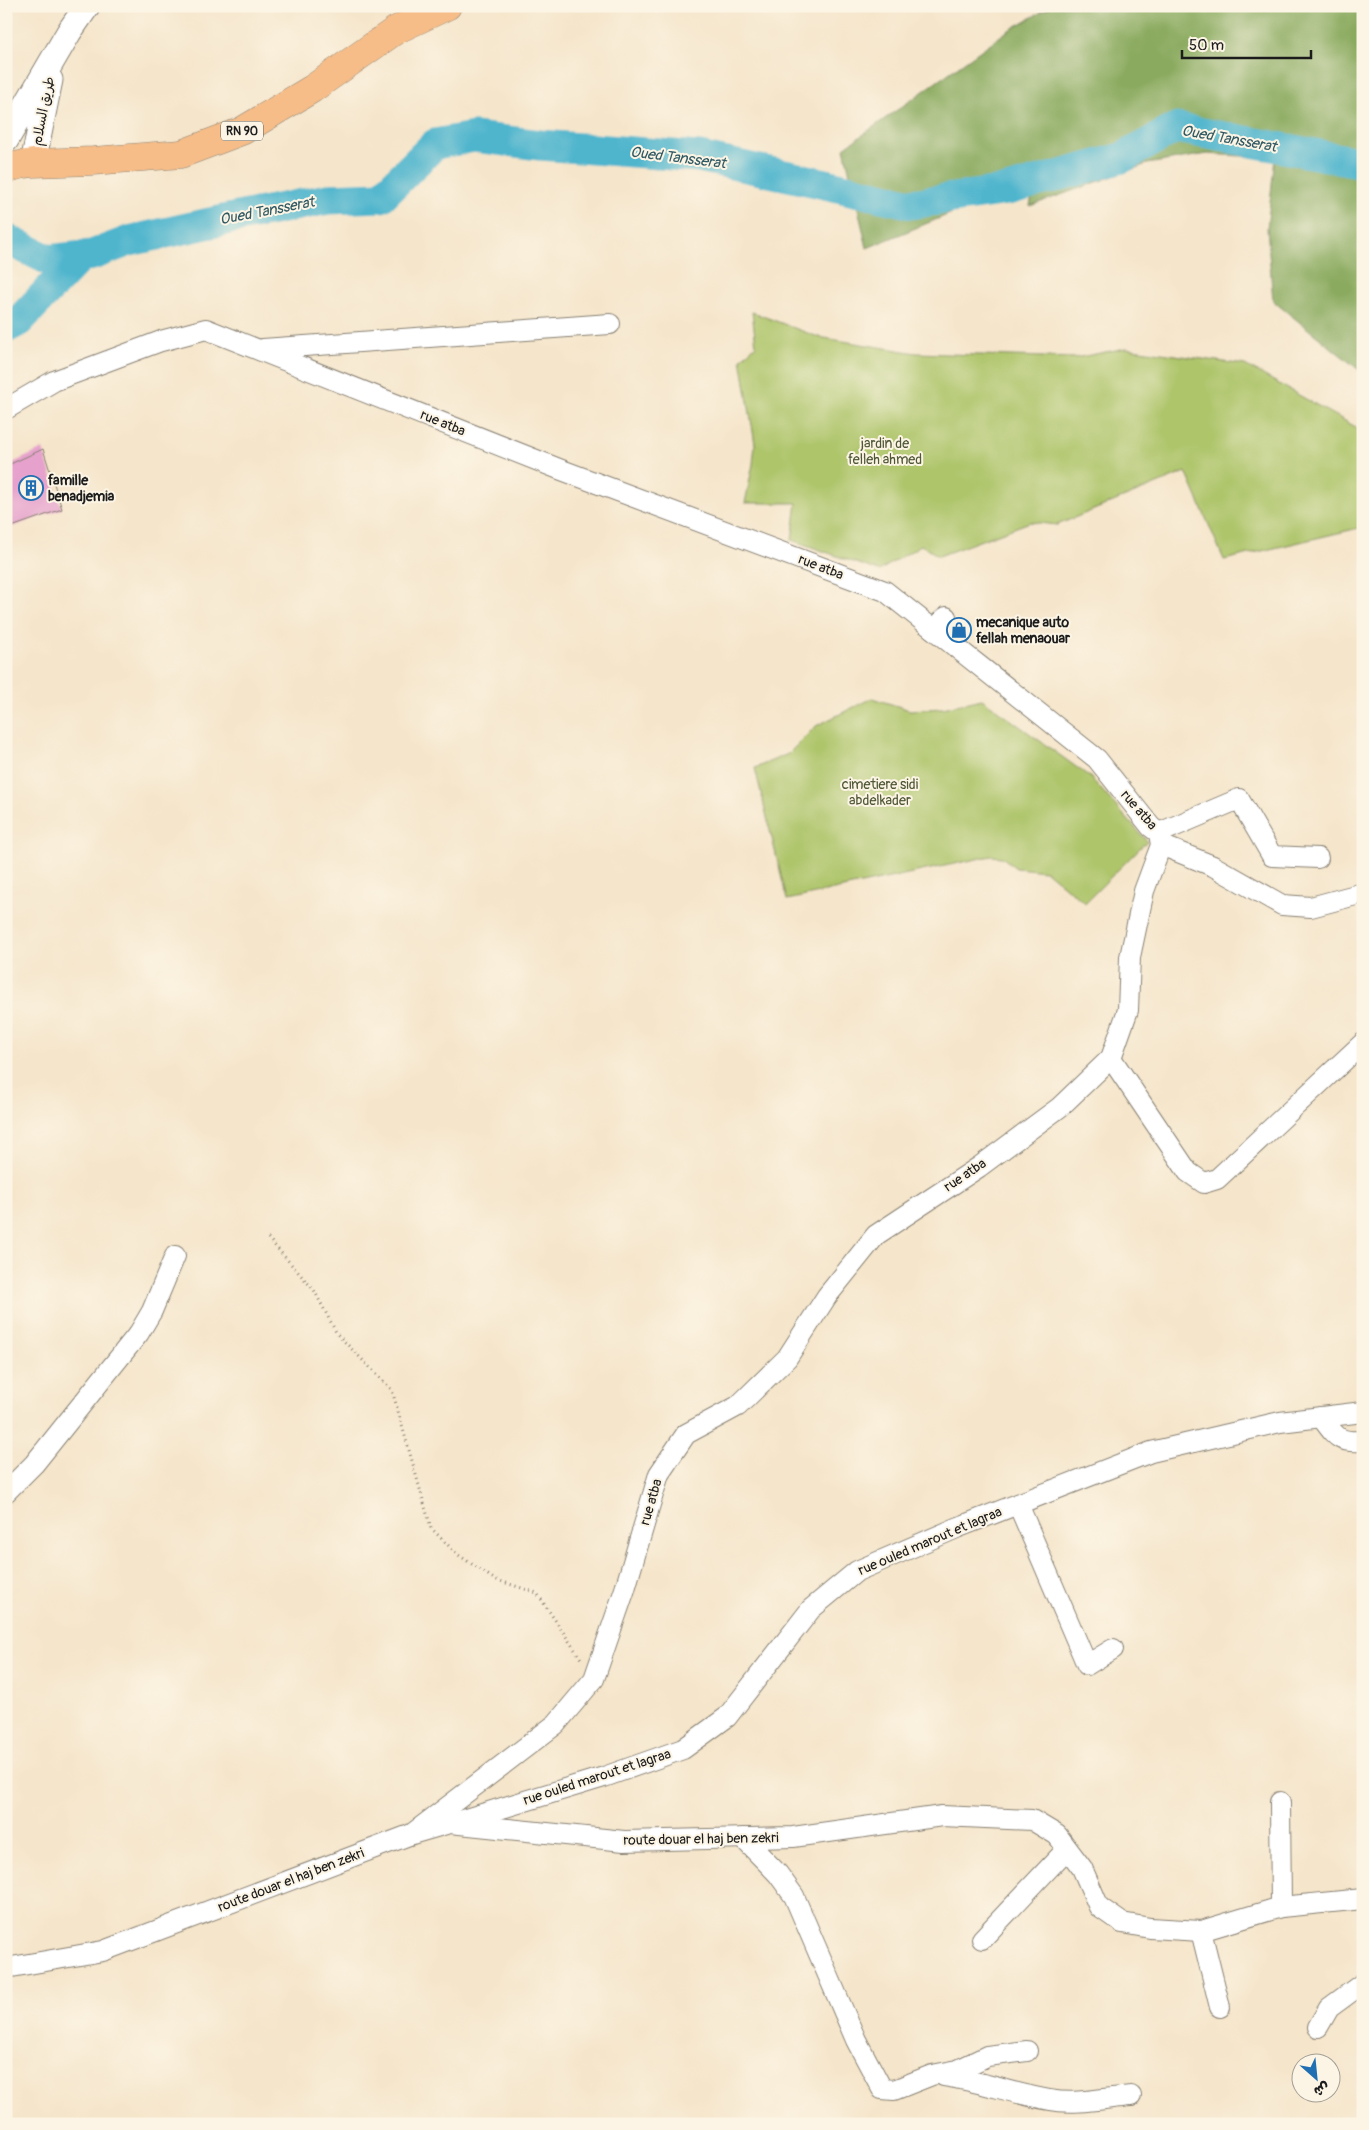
<svg xmlns="http://www.w3.org/2000/svg" width="1369" height="2130" viewBox="0 0 1369 2130" font-family="Pangolin,'Playpen Sans Arabic',sans-serif">
	<style>
		.green { fill: #aec56a; stroke: #657043 }
		.forest { fill: #8aaa5e; stroke: #53633d }
		.lines { fill: none; stroke-linecap: round; stroke-linejoin: round }
		.river { stroke: #4fb5cd; stroke-width: 31 }
		.building { fill: #e6a2cc }
		.minor-casing { stroke: #888073; stroke-width: 22 }
		.tertiary-casing { stroke: #888073; stroke-width: 27 }
		.primary-casing { stroke: #888073; stroke-width: 29 }
		.path { stroke: #888073; stroke-width: 3; stroke-dasharray: 1 4; stroke-linecap: butt }
		.minor { stroke: #fff; stroke-width: 20 }
		.tertiary { stroke: #fff; stroke-width: 25 }
		.primary { stroke: #f7bd88; stroke-width: 28 }
		.labels { text-anchor: middle; dominant-baseline: central; stroke-width: 4; stroke-linejoin: round; paint-order: stroke }
		.shield { fill: #fcf5e5; stroke: #5f5d58; stroke-width: 1 }
		.shield-label { font-size: 12px; font-weight: bold; fill: #1c1c1c }
		.street-label { font-size: 14px; fill: #1c1c1c; stroke: #fcf5e5 }
		.park-label { font-size: 14px; fill: #4f5737; stroke: #fcf5e5 }
		.poi-label { font-size: 14px; font-weight: bold; fill: #1c1c1c; stroke: #fcf5e5; text-anchor: start }
		.water-label { font-size: 15px; font-style: italic; fill: #305963; stroke: #fcf5e5 }
	</style>
	<rect width="100%" height="100%" fill="#fcf5e5"/>
	<filter id="ink" filterUnits="userSpaceOnUse"><feTurbulence type="fractalNoise" baseFrequency=".02" numOctaves="2"/><feDisplacementMap in="SourceGraphic" scale="10" xChannelSelector="R" yChannelSelector="G"/><feConvolveMatrix kernelMatrix="1 2 1 2 8 2 1 2 1" color-interpolation-filters="sRGB"/></filter>
	<filter id="wash" filterUnits="userSpaceOnUse"><feTurbulence type="fractalNoise" baseFrequency=".0096" numOctaves="4" result="noise"/><feDisplacementMap in="SourceGraphic" scale="20" xChannelSelector="R" yChannelSelector="G"/><feGaussianBlur stdDeviation="1.12" result="paint"/><feColorMatrix in="noise" values="0 0 0 0 0 0 0 0 0 0 0 0 0 0 0 0 0 1.4 0 .05"/><feComposite in="paint" operator="in"/></filter>
	<g filter="url(#wash)">
		<rect width="100%" height="100%" fill="#f5e5ca"/>
		<g class="green">
			<path d="M 752,312 L 818,337 L 916,353 L 1075,358 L 1126,348 L 1245,365 L 1363,431 L 1363,527 L 1224,560 L 1186,472 L 1057,525 L 1030,522 L 939,556 L 921,545 L 879,571 L 792,540 L 797,503 L 745,503 L 753,464 L 755,444 L 741,359 L 756,345 Z"/>
			<path d="M 872,698 L 910,710 L 943,708 L 982,699 L 1090,777 L 1147,841 L 1085,903 L 1046,871 L 1016,868 L 1002,857 L 991,856 L 787,900 L 755,768 L 788,754 L 816,726 Z"/>
		</g>
		<path class="forest" d="M 1052,6 L 1363,6 L 1363,373 L 1273,301 L 1267,228 L 1275,158 L 1207,154 L 1147,164 L 1030,206 L 1035,179 L 867,248 L 844,148 L 1009,30 Z"/>
		<g class="lines">
			<g class="river">
				<path d="M 6,239 L 49,260 L 92,255 L 129,241 L 233,218 L 328,199 L 381,197 L 435,144 L 474,137 L 540,145 L 699,157 L 812,181 L 911,204 L 1007,190 L 1122,158 L 1176,128 L 1363,163"/>
				<path d="M 6,328 L 19,321 L 80,257"/>
			</g>
		</g>
		<g id="blocks">
			<path class="building" d="M 43,449 L 62,509 L 6,529 L 6,466 Z"/>
		</g>
	</g>
	<g filter="url(#ink)">
		<use href="#blocks" fill-opacity="0" stroke="#888073" stroke-width="1"/>
		<g class="lines">
			<defs>
				<g id="minor">
					<path d="M 263,349 L 610,324"/>
					<path d="M 6,409 L 54,381 L 161,341 L 206,329 L 559,469 L 885,591 L 1097,759 L 1151,827 L 1159,833 L 1161,845 L 1144,891 L 1130,957 L 1128,1010 L 1111,1058 L 1060,1107 L 979,1167 L 876,1235 L 827,1296 L 787,1358 L 738,1406 L 686,1434 L 659,1474 L 625,1589 L 594,1679 L 556,1724 L 412,1834"/>
					<path d="M 933,629 L 946,617"/>
					<path d="M 1159,833 L 1239,799 L 1272,856 L 1318,858"/>
					<path d="M 1161,845 L 1213,866 L 1282,905 L 1311,907 L 1363,893"/>
					<path d="M 1111,1058 L 1188,1172 L 1204,1183 L 1217,1179 L 1363,1043"/>
					<path d="M 1321,1417 C 1336,1436 1337,1443 1363,1441"/>
					<path d="M 6,1492 L 34,1464 L 139,1333 L 152,1311 L 175,1256"/>
					<path d="M 1018,1504 L 1087,1665 L 1113,1649"/>
					<path d="M 1280,1802 L 1281,1907"/>
					<path d="M 459,1821 L 604,1777 L 683,1749 L 727,1717 L 811,1609 L 857,1571 L 959,1527 L 1151,1452 L 1280,1422 L 1363,1412"/>
					<path d="M 743,1838 L 778,1874 L 794,1896 L 856,2040 L 882,2089 L 894,2090 L 932,2075 L 958,2070 L 987,2056 L 1027,2051"/>
					<path d="M 1201,1931 L 1220,2007"/>
					<path d="M 982,1939 L 1067,1849"/>
					<path d="M 6,1968 L 103,1951 L 412,1834 L 450,1823 L 624,1841 L 793,1837 L 942,1816 L 1032,1820 L 1057,1835 L 1082,1868 L 1099,1907 L 1122,1923 L 1150,1928 L 1201,1931 L 1281,1907 L 1363,1899"/>
					<path d="M 1318,2027 L 1329,2008 L 1363,1983"/>
					<path d="M 944,2076 C 980,2081 1014,2094 1050,2100 C 1076,2105 1105,2098 1131,2096"/>
				</g>
				<g id="tertiary">
					<path d="M 6,140 L 69,32 L 87,6"/>
					<path d="M 33,163 L 50,80"/>
				</g>
				<path id="primary" d="M 6,169 L 19,165 L 33,163 L 93,161 L 181,154 L 242,131 L 312,89 L 396,30 L 447,6"/>
			</defs>
			<use href="#minor" class="minor-casing"/>
			<use href="#tertiary" class="tertiary-casing"/>
			<use href="#primary" class="primary-casing"/>
			<path class="path" d="M 268,1238 L 314,1290 L 337,1334 L 392,1390 L 431,1528 L 457,1554 L 494,1579 L 537,1593 L 581,1659"/>
			<use href="#minor" class="minor"/>
			<use href="#tertiary" class="tertiary"/>
			<use href="#primary" class="primary"/>
		</g>
	</g>
	<defs>
		<symbol id="building-ring" viewBox="-11 -11 22 22"><circle r="9.5" fill="#fcf5e5" stroke="#1f6fb2" stroke-width="1.5"/><path d="M-4-6H4V6H1V3H-1V6H-4ZM-2.5-4.3h1.7v1.8h-1.7ZM.8-4.3h1.7v1.8H.8ZM-2.5-1h1.7V.8h-1.7ZM.8-1h1.7V.8H.8Z" fill="#1f6fb2"/></symbol>
		<symbol id="shop-ring" viewBox="-11 -11 22 22"><circle r="9.5" fill="#fcf5e5" stroke="#1f6fb2" stroke-width="1.5"/><path d="M-5-2.5h2.3a2.7 3.5 0 0 1 5.4 0H5L5.5 6h-11ZM-1.5-2.5h3a1.5 2.3 0 0 0-3 0Z" fill="#1f6fb2"/></symbol>
	</defs>
	<g fill-rule="evenodd">
		<use href="#building-ring" x="17" y="474" width="28" height="28"/>
		<use href="#shop-ring" x="945" y="616" width="28" height="28"/>
	</g>
	<g class="labels">
		<rect class="shield" x="221" y="121.5" width="42" height="19" rx="4"/>
		<g class="shield-label">
			<text x="242" y="131">RN 90</text>
		</g>
		<g class="street-label">
			<text transform="translate(43 111) rotate(-79)">طريق السلام</text>
			<text transform="translate(443 423) rotate(22)">rue atba</text>
			<text transform="translate(821 567) rotate(21)">rue atba</text>
			<text transform="translate(1139 810) rotate(49)">rue atba</text>
			<text transform="translate(965 1175) rotate(-34)">rue atba</text>
			<text transform="translate(651 1502) rotate(-74)">rue atba</text>
			<text transform="translate(930 1541) rotate(-23)">rue ouled marout et lagraa</text>
			<text transform="translate(597 1777) rotate(-18)">rue ouled marout et lagraa</text>
			<text transform="translate(701 1839) rotate(-1)">route douar el haj ben zekri</text>
			<text transform="translate(291 1880) rotate(-21)">route douar el haj ben zekri</text>
		</g>
		<g class="park-label">
			<text x="885" y="443">jardin de<tspan x="885" dy="16">felleh ahmed</tspan></text>
			<text x="880" y="784">cimetiere sidi<tspan x="880" dy="16">abdelkader</tspan></text>
		</g>
		<g class="poi-label">
			<text x="48" y="480">famille<tspan x="48" dy="16">benadjemia</tspan></text>
			<text x="976" y="622">mecanique auto<tspan x="976" dy="16">fellah menaouar</tspan></text>
		</g>
		<g class="water-label">
			<text transform="translate(1229 139) rotate(10)">Oued Tansserat</text>
			<text transform="translate(678 158) rotate(7)">Oued Tansserat</text>
			<text transform="translate(267 211) rotate(-11)">Oued Tansserat</text>
		</g>
	</g>
	<rect width="1369" height="2130" fill="none" stroke="#fcf5e5" stroke-width="25"/>
	<g transform="translate(1316 2078) rotate(153)"><circle r="24" fill="#fcf5e5" stroke="#a29e95"/>
	<path d="M0-4L9 19L0 12L-9 19Z" fill="#1f6fb2"/>
	<text y="-8" font-size="14" font-weight="bold" text-anchor="middle" fill="#1c1c1c">ش</text>
	</g>
	<path d="M1182 50v8h129v-8" fill="none" stroke="#1c1c1c" stroke-width="2.5"/>
	<text x="1189" y="50" font-size="15" fill="#1c1c1c" stroke="#fcf5e5" stroke-width="4" paint-order="stroke">50 m</text>
</svg>
